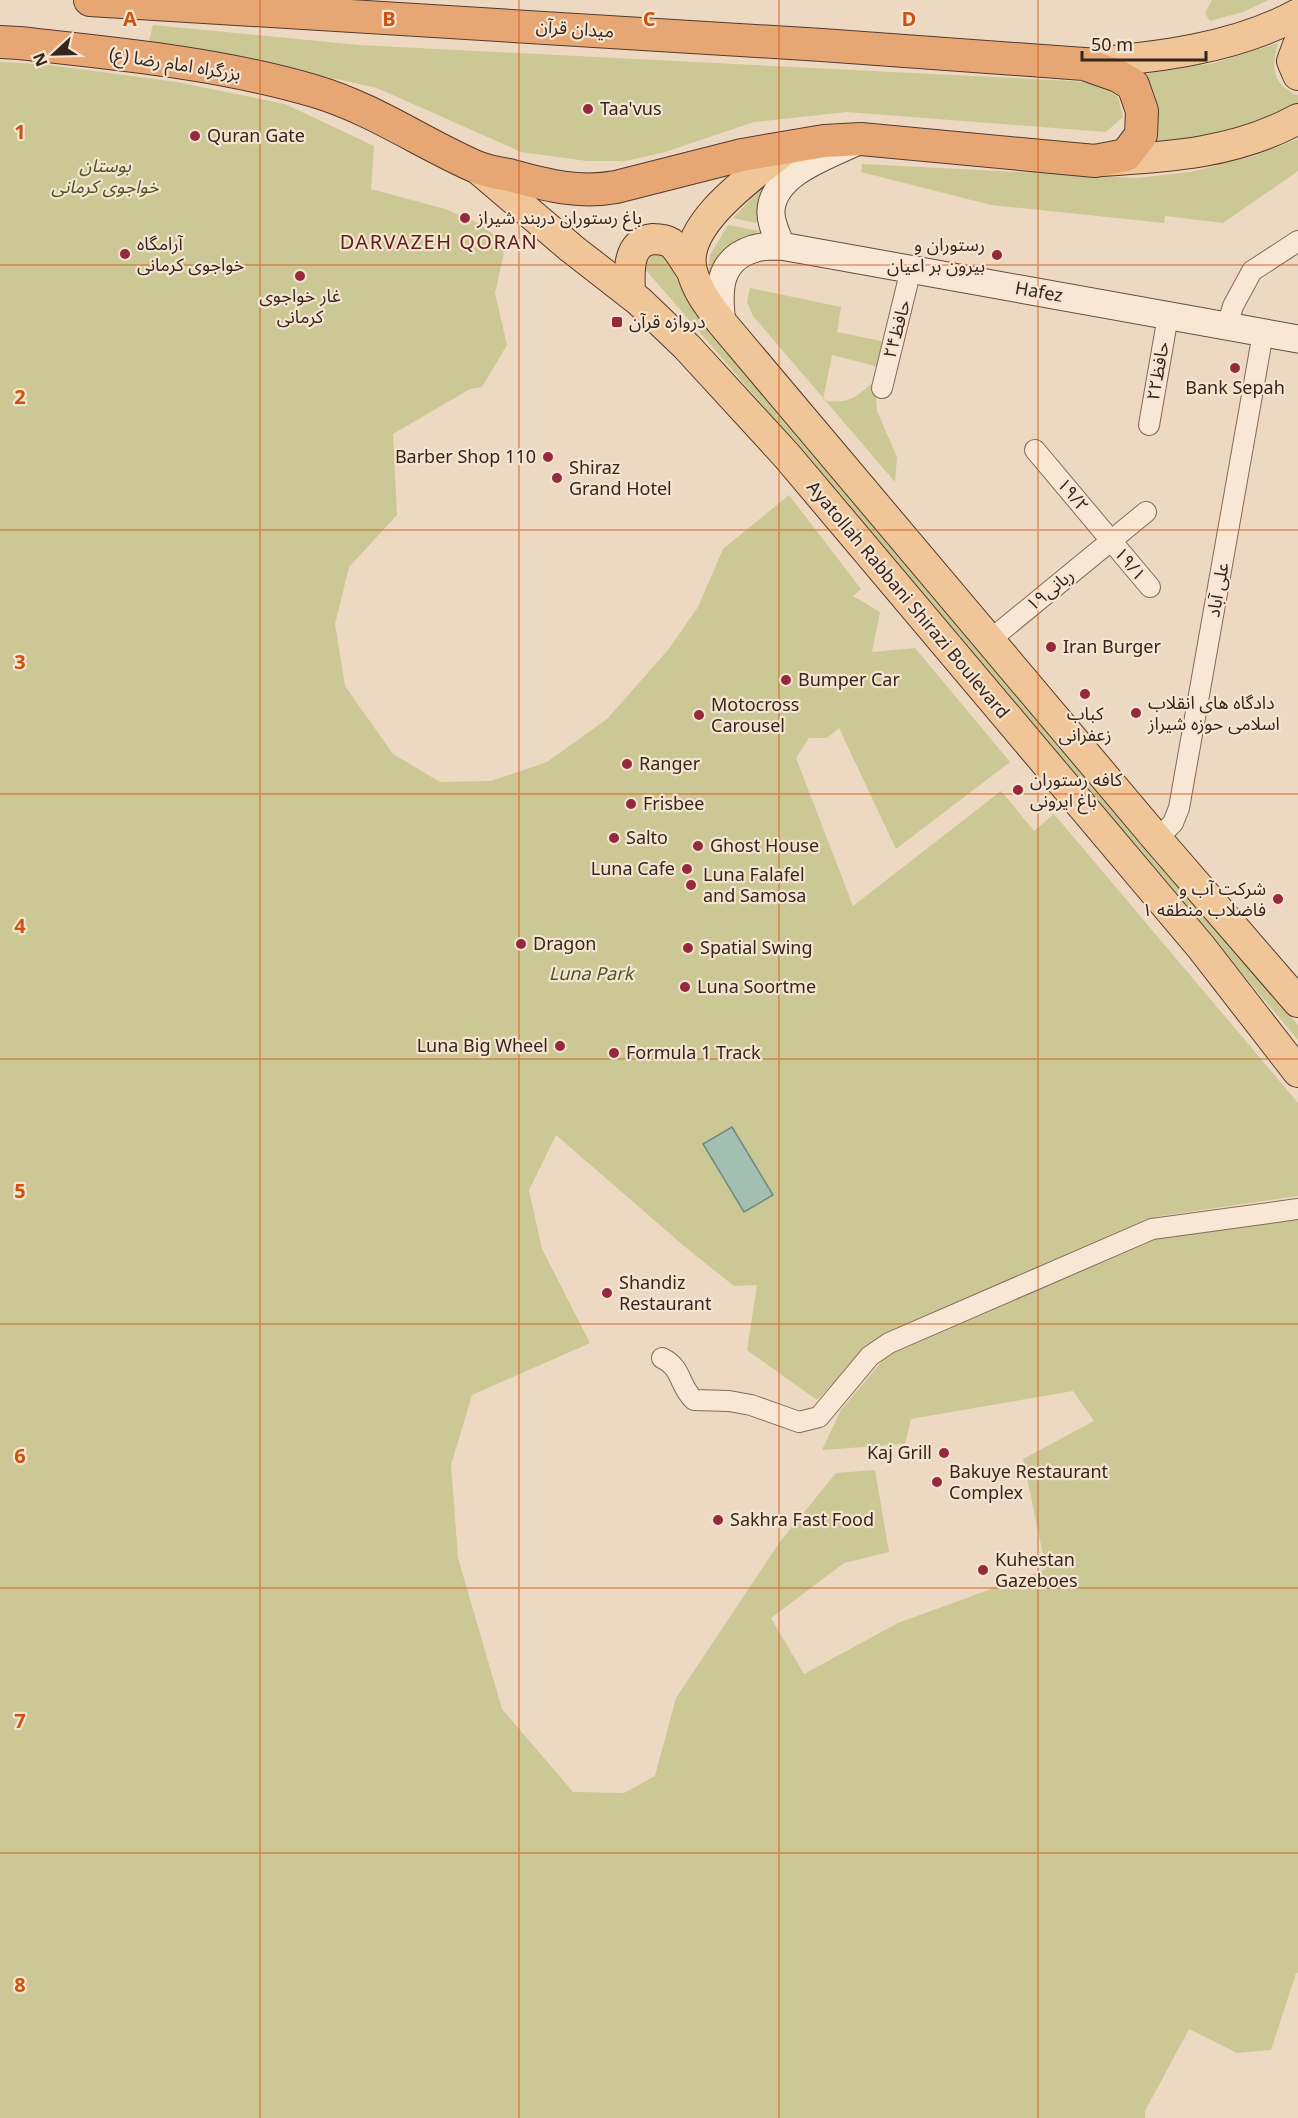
<svg xmlns="http://www.w3.org/2000/svg" width="1298" height="2118" viewBox="0 0 1298 2118" font-family="Georgia,'Noto Sans Arabic',serif">
	<style>
		.green { fill: #cbc895 }
		.water { fill: #a3bfb2; stroke: #6b8d7f; stroke-width: 1.5 }
		.lines { fill: none; stroke-linecap: round; stroke-linejoin: round }
		.minor-casing { stroke: #866959; stroke-width: 22 }
		.secondary-casing { stroke: #684b3c; stroke-width: 29 }
		.primary-casing { stroke: #54392d; stroke-width: 32 }
		.trunk-casing { stroke: #54392d; stroke-width: 34 }
		.minor { stroke: #f8e7d4; stroke-width: 20 }
		.secondary { stroke: #f8e7d4; stroke-width: 27 }
		.primary { stroke: #f0c698; stroke-width: 30 }
		.trunk { stroke: #e6a775; stroke-width: 32 }
		.grid { fill: none; stroke: #cd510f; stroke-width: 1.5; stroke-opacity: 0.55 }
		.poi-dot { fill: #942a3c; stroke: #f5e4d0; stroke-width: 2 }
		.labels { text-anchor: middle; dominant-baseline: central; stroke-width: 4.5; stroke-linejoin: round; paint-order: stroke }
		.street-label { font-size: 18px; fill: #36251d; stroke: #f5e4d0 }
		.poi-label { font-size: 18px; fill: #36251d; stroke: #f5e4d0; text-anchor: start }
		.park-label { font-size: 18px; font-style: italic; fill: #4e5224; stroke: #f5e4d0 }
		.neighbourhood-label { font-size: 20px; letter-spacing: 1.5px; fill: #62201d; stroke: #f5e4d0 }
		.grid-label { font-size: 20px; text-anchor: middle; font-weight: bold; fill: #cd510f; stroke: #f5e4d0; stroke-width: 4.5; stroke-linejoin: round; paint-order: stroke }
	</style>
	<rect width="100%" height="100%" fill="#edd8c1"/>
	<g class="green">
		<path d="M 1212,0 L 1269,0 L 1243,12 L 1210,21 L 1205,13 Z"/>
		<path d="M 153,25 L 359,45 L 1071,81 L 1100,84 L 1118,97 L 1123,117 L 1106,132 L 847,112 L 754,122 L 665,152 L 625,161 L 587,161 L 521,152 L 377,88 L 268,64 L 149,41 Z"/>
		<path d="M 1278,43 C 1274,60 1270,75 1285,88 C 1290,91 1292,94 1298,95 L 1298,104 L 1266,119 L 1181,144 L 1149,145 C 1161,112 1159,104 1144,74 L 1214,63 Z"/>
		<path d="M 0,62 L 41,64 L 177,82 L 285,104 L 374,146 L 371,189 L 445,209 L 474,221 L 506,243 L 495,293 L 507,345 L 482,387 L 470,389 L 393,434 L 397,515 L 349,567 L 335,624 L 345,686 L 393,754 L 440,782 L 491,781 L 547,762 L 607,719 L 668,650 L 698,607 L 723,549 L 789,495 L 861,589 L 853,596 L 880,612 L 872,652 L 915,648 L 1010,762 L 896,849 L 839,728 L 827,738 L 809,738 L 796,758 L 853,906 L 1001,791 L 1034,831 L 1054,814 L 1298,1103 L 1298,1196 L 1160,1216 L 1145,1221 L 881,1339 L 865,1352 L 817,1400 L 747,1350 L 757,1285 L 734,1286 L 684,1246 L 556,1135 L 529,1190 L 542,1249 L 590,1343 L 472,1395 L 451,1465 L 458,1558 L 502,1709 L 573,1792 L 624,1793 L 655,1776 L 676,1698 L 779,1543 L 836,1473 L 875,1470 L 889,1552 L 844,1563 L 771,1618 L 804,1674 L 898,1623 L 1046,1569 L 1023,1459 L 1094,1421 L 1073,1391 L 911,1419 L 905,1444 L 822,1450 L 841,1410 L 888,1354 L 1131,1245 L 1178,1230 L 1298,1218 L 1298,1973 L 1296,1973 L 1271,2050 L 1237,2053 L 1189,2029 L 1145,2111 L 1145,2118 L 0,2118 Z"/>
		<path d="M 1298,139 L 1298,171 L 1223,223 L 1165,216 L 1164,223 L 991,205 L 861,172 L 862,164 L 1136,178 L 1190,172 L 1254,156 Z"/>
		<path d="M 769,180 L 764,190 L 756,223 L 733,218 Z"/>
		<path d="M 728,225 L 760,231 C 728,243 724,250 708,279 L 710,255 Z"/>
		<path d="M 656,250 L 667,259 L 685,296 L 699,315 L 1298,1025 L 1298,1040 L 798,446 L 645,269 L 644,255 Z"/>
		<path d="M 750,288 L 841,307 L 837,332 L 886,342 L 879,367 L 832,355 L 823,400 C 844,405 856,398 871,384 L 875,384 L 877,411 L 897,457 L 895,482 L 753,316 L 747,302 Z"/>
	</g>
	<path class="water" d="M 732,1127 L 773,1195 L 744,1212 L 703,1144 Z"/>
	<g class="lines">
		<defs>
			<g id="minor">
				<path d="M 1227,326 L 1233,306 L 1252,271 L 1298,241"/>
				<path d="M 882,388 L 911,269"/>
				<path d="M 1149,425 L 1168,316"/>
				<path d="M 1035,450 L 1150,587"/>
				<path d="M 990,640 L 1146,512"/>
				<path d="M 1157,839 L 1173,823 L 1179,808 L 1263,333"/>
				<path d="M 662,1358 C 683,1368 678,1385 694,1400 L 729,1401 L 751,1405 L 799,1422 L 819,1417 L 870,1356 L 889,1343 L 1152,1229 L 1298,1209"/>
			</g>
			<g id="secondary">
				<path d="M 781,246 C 777,235 770,222 771,210 C 774,172 828,156 858,141"/>
				<path d="M 722,323 C 718,293 717,260 753,249 C 761,246 772,246 781,246 L 1298,339"/>
			</g>
			<g id="primary">
				<path d="M 1298,45 L 1292,61 L 1298,75"/>
				<path d="M 1084,64 C 1156,57 1234,49 1298,14"/>
				<path d="M 787,148 C 757,173 679,225 692,271 C 697,291 710,307 722,323 L 1157,839 L 1298,1002"/>
				<path d="M 1101,161 C 1170,157 1236,153 1298,119"/>
				<path d="M 476,167 L 571,248 L 639,301 L 687,347 L 787,456 L 1201,947 L 1298,1072"/>
				<path d="M 630,292 C 629,272 627,242 653,239 C 659,239 666,240 671,243 C 679,249 685,262 691,270"/>
			</g>
			<path id="trunk" d="M 0,42 L 19,43 C 118,54 218,63 314,91 C 372,108 420,142 474,166 C 485,171 498,173 509,175 C 546,185 578,194 616,187 L 742,155 L 824,141 L 861,139 L 1095,161 L 1126,155 L 1141,135 L 1142,111 L 1133,85 L 1118,76 L 1084,64 L 822,45 L 90,0"/>
		</defs>
		<use href="#minor" class="minor-casing"/>
		<use href="#secondary" class="secondary-casing"/>
		<use href="#primary" class="primary-casing"/>
		<use href="#trunk" class="trunk-casing"/>
		<use href="#minor" class="minor"/>
		<use href="#secondary" class="secondary"/>
		<use href="#primary" class="primary"/>
		<use href="#trunk" class="trunk"/>
	</g>
	<path class="grid" d="M 260,0 L 260,2118M 519,0 L 519,2118M 779,0 L 779,2118M 1038,0 L 1038,2118M 0,265 L 1298,265M 0,530 L 1298,530M 0,794 L 1298,794M 0,1059 L 1298,1059M 0,1324 L 1298,1324M 0,1588 L 1298,1588M 0,1853 L 1298,1853"/>
	<g class="poi-dot">
		<circle cx="588" cy="109" r="6"/>
		<circle cx="195" cy="136" r="6"/>
		<circle cx="465" cy="218" r="6"/>
		<circle cx="125" cy="254" r="6"/>
		<circle cx="997" cy="255" r="6"/>
		<circle cx="300" cy="276" r="6"/>
		<rect x="611" y="316" width="12" height="12" rx="3"/>
		<circle cx="1235" cy="368" r="6"/>
		<circle cx="548" cy="457" r="6"/>
		<circle cx="557" cy="478" r="6"/>
		<circle cx="1051" cy="647" r="6"/>
		<circle cx="786" cy="680" r="6"/>
		<circle cx="1085" cy="694" r="6"/>
		<circle cx="1136" cy="713" r="6"/>
		<circle cx="699" cy="715" r="6"/>
		<circle cx="627" cy="764" r="6"/>
		<circle cx="1018" cy="790" r="6"/>
		<circle cx="631" cy="804" r="6"/>
		<circle cx="614" cy="838" r="6"/>
		<circle cx="698" cy="846" r="6"/>
		<circle cx="687" cy="869" r="6"/>
		<circle cx="691" cy="885" r="6"/>
		<circle cx="1278" cy="899" r="6"/>
		<circle cx="521" cy="944" r="6"/>
		<circle cx="688" cy="948" r="6"/>
		<circle cx="685" cy="987" r="6"/>
		<circle cx="560" cy="1046" r="6"/>
		<circle cx="614" cy="1053" r="6"/>
		<circle cx="607" cy="1293" r="6"/>
		<circle cx="944" cy="1453" r="6"/>
		<circle cx="937" cy="1482" r="6"/>
		<circle cx="718" cy="1520" r="6"/>
		<circle cx="983" cy="1570" r="6"/>
	</g>
	<g class="labels">
		<g class="street-label">
			<text transform="translate(575 29) rotate(4)">میدان قرآن</text>
			<text transform="translate(175 64) rotate(9)">بزرگراه امام رضا (ع)</text>
			<text transform="translate(1039 292) rotate(10)">Hafez</text>
			<text transform="translate(897 329) rotate(-75)">حافظ۲۴</text>
			<text transform="translate(1158 371) rotate(-80)">حافظ۲۲</text>
			<text transform="translate(1073 495) rotate(50)">۱۹/۲</text>
			<text transform="translate(1130 564) rotate(50)">۱۹/۱</text>
			<text transform="translate(1050 590) rotate(-39)">ربانی۱۹</text>
			<text transform="translate(1218 590) rotate(-80)">علی آباد</text>
			<text transform="translate(908 600) rotate(50)">Ayatollah Rabbani Shirazi Boulevard</text>
		</g>
		<g class="poi-label">
			<text x="600" y="109">Taa'vus</text>
			<text x="207" y="136">Quran Gate</text>
			<text x="477" y="218">باغ رستوران دربند شیراز</text>
			<text x="137" y="244">آرامگاه<tspan x="137" dy="21">خواجوی کرمانی</tspan></text>
			<text x="985" y="245" text-anchor="end">رستوران و<tspan x="985" dy="21">بیرون بر اعيان</tspan></text>
			<text x="300" y="296" text-anchor="middle">غار خواجوی<tspan x="300" dy="21">کرمانی</tspan></text>
			<text x="629" y="322">دروازه قرآن</text>
			<text x="1235" y="388" text-anchor="middle">Bank Sepah</text>
			<text x="536" y="457" text-anchor="end">Barber Shop 110</text>
			<text x="569" y="468">Shiraz<tspan x="569" dy="21">Grand Hotel</tspan></text>
			<text x="1063" y="647">Iran Burger</text>
			<text x="798" y="680">Bumper Car</text>
			<text x="1148" y="703">دادگاه های انقلاب<tspan x="1148" dy="21">اسلامی حوزه شیراز</tspan></text>
			<text x="711" y="705">Motocross<tspan x="711" dy="21">Carousel</tspan></text>
			<text x="1085" y="714" text-anchor="middle">کباب<tspan x="1085" dy="21">زعفرانی</tspan></text>
			<text x="639" y="764">Ranger</text>
			<text x="1030" y="780">کافه رستوران<tspan x="1030" dy="21">باغ ایرونی</tspan></text>
			<text x="643" y="804">Frisbee</text>
			<text x="626" y="838">Salto</text>
			<text x="710" y="846">Ghost House</text>
			<text x="675" y="869" text-anchor="end">Luna Cafe</text>
			<text x="703" y="875">Luna Falafel<tspan x="703" dy="21">and Samosa</tspan></text>
			<text x="1266" y="889" text-anchor="end">شرکت آب و<tspan x="1266" dy="21">فاضلاب منطقه ۱</tspan></text>
			<text x="533" y="944">Dragon</text>
			<text x="700" y="948">Spatial Swing</text>
			<text x="697" y="987">Luna Soortme</text>
			<text x="548" y="1046" text-anchor="end">Luna Big Wheel</text>
			<text x="626" y="1053">Formula 1 Track</text>
			<text x="619" y="1283">Shandiz<tspan x="619" dy="21">Restaurant</tspan></text>
			<text x="932" y="1453" text-anchor="end">Kaj Grill</text>
			<text x="949" y="1472">Bakuye Restaurant<tspan x="949" dy="21">Complex</tspan></text>
			<text x="730" y="1520">Sakhra Fast Food</text>
			<text x="995" y="1560">Kuhestan<tspan x="995" dy="21">Gazeboes</tspan></text>
		</g>
		<g class="park-label">
			<text x="105" y="166">بوستان<tspan x="105" dy="21">خواجوی کرمانی</tspan></text>
			<text x="591" y="974">Luna Park</text>
		</g>
		<g class="neighbourhood-label">
			<text x="439" y="243">DARVAZEH QORAN</text>
		</g>
	</g>
	<g class="grid-label">
		<text x="130" y="26">A</text>
		<text x="389" y="26">B</text>
		<text x="649" y="26">C</text>
		<text x="909" y="26">D</text>
		<text x="20" y="139">1</text>
		<text x="20" y="404">2</text>
		<text x="20" y="669">3</text>
		<text x="20" y="933">4</text>
		<text x="20" y="1198">5</text>
		<text x="20" y="1463">6</text>
		<text x="20" y="1728">7</text>
		<text x="20" y="1992">8</text>
	</g>
	<g transform="translate(54 54) rotate(248)" stroke="#f5e4d0" stroke-width="4.5" paint-order="stroke">
	<path d="M0-4.5L10 22L0 15L-10 22Z" fill="#36251d"/>
	<text y="-9" font-size="16" font-weight="bold" text-anchor="middle" fill="#36251d">N</text>
	</g>
	<path d="M1082 51v9h124v-9" fill="none" stroke="#36251d" stroke-width="3"/>
	<text x="1091" y="51" font-size="18" fill="#36251d" stroke="#f5e4d0" stroke-width="4.5" paint-order="stroke">50 m</text>
</svg>
